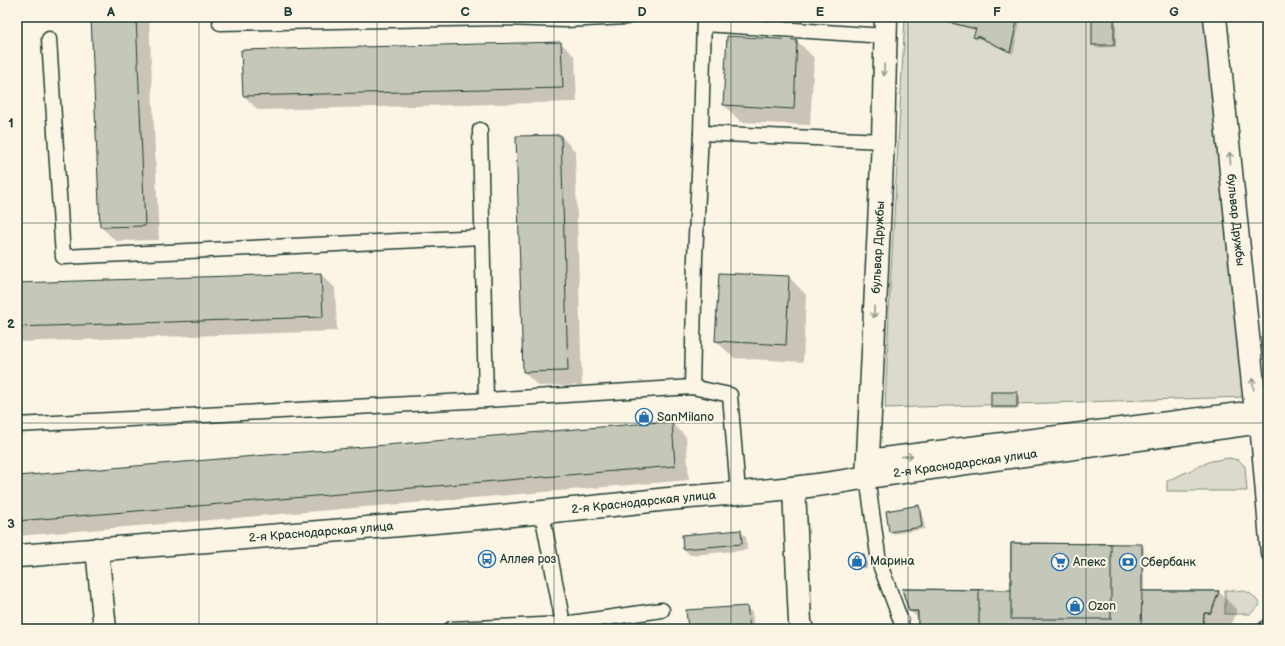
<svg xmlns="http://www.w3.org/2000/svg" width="1285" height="646" viewBox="0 0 1285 646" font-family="'Balsamiq Sans',sans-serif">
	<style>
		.green { fill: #dcdacc; stroke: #7e8c80 }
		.shadow { fill: #0003 }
		.building { fill: #c5c7b9; stroke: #1f3d34 }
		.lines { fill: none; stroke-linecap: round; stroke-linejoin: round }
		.service-casing { stroke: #1f3d34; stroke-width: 17 }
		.minor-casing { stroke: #1f3d34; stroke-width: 25 }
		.tertiary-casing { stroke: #1f3d34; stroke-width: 25 }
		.service { stroke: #fcf5e5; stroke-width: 14 }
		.minor { stroke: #fcf5e5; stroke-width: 22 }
		.tertiary { stroke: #fcf5e5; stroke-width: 22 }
		.oneway { stroke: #8e998c }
		.grid { fill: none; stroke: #1f3d34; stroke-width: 1; stroke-opacity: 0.55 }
		.labels { text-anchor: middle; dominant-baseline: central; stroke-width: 4; stroke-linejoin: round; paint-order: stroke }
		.street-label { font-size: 12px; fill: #1f3d34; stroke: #fcf5e5 }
		.poi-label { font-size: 12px; fill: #1f3d34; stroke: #fcf5e5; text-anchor: start }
		.neatline { fill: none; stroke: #1f3d34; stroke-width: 1.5 }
		.grid-label { font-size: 13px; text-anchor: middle; font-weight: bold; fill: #1f3d34 }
	</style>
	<rect width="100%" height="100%" fill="#fcf5e5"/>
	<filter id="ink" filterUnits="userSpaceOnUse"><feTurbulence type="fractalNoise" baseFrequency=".025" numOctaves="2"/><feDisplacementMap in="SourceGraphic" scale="8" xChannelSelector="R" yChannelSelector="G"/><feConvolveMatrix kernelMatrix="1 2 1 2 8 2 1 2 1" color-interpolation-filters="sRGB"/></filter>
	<g filter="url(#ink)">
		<g class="green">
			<path d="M 905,17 L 1207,17 L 1246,397 L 885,408 L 890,289 Z"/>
			<path d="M 1229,458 L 1238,460 L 1245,466 L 1247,491 L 1167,491 L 1167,481 L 1211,461 Z"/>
			<path d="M 1225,590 C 1243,591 1250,588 1260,605 L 1250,614 L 1225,614 Z"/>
		</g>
		<g class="shadow">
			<path d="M 92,17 L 149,17 L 159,240 L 116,241 L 101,227 Z"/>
			<path d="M 929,17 L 1021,17 L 1013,54 L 979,38 L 977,40 L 974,37 L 976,30 L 931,19 Z"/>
			<path d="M 1093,17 L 1116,17 L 1116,47 L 1096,48 L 1093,45 Z"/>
			<path d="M 797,41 L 814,58 L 810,125 L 741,122 L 724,105 Z"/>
			<path d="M 561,43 L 575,57 L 577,102 L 258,110 L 244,96 L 242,51 Z"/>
			<path d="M 561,136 L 575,151 L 582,385 L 538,386 L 524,372 Z"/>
			<path d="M 321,274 L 335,288 L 337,331 L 17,342 L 17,284 Z"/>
			<path d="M 720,274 L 789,277 L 806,295 L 803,362 L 734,358 L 716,341 Z"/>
			<path d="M 1016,393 L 1019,396 L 1019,409 L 995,409 L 992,407 Z"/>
			<path d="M 671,422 L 686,437 L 689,480 L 17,536 L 17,477 Z"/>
			<path d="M 919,507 L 922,509 L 925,529 L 893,534 L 890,531 Z"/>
			<path d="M 740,531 L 746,537 L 747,550 L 690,555 L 684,549 L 683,536 Z"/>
			<path d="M 1141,545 L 1144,547 L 1144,592 L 1219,592 L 1237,610 L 1230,629 L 919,629 L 919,619 L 910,611 L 1010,591 Z"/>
			<path d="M 864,555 L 867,558 L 867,568 L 853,569 L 851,567 Z"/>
			<path d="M 746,607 L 752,612 L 754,629 L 689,629 Z"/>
		</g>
		<g class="building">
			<path d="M 91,17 L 136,17 L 145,226 L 100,227 Z"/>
			<path d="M 928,17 L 1018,17 L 1010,52 L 977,36 L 976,38 L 973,37 L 976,29 Z"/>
			<rect x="1092" y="17" width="22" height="28"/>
			<path d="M 727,36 L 797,40 L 794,109 L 723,105 Z"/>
			<path d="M 561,42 L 563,88 L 243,96 L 241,50 Z"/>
			<path d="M 561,135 L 568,371 L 523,372 L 516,136 Z"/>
			<path d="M 321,273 L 323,317 L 17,327 L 17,283 Z"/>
			<path d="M 719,273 L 789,276 L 786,345 L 715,341 Z"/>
			<rect x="991" y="392" width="26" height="15"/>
			<path d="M 672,421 L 675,466 L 17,521 L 17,476 Z"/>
			<path d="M 919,505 L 922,527 L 889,532 L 886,511 Z"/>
			<path d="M 741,530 L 742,544 L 683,549 L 682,535 Z"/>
			<path d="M 1011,543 L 1142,544 L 1142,591 L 1219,591 L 1211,613 L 1204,613 L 1203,629 L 918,629 L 918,611 L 909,611 L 902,589 L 1011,590 Z"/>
			<path d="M 1011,543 L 1111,544 L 1111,619 L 1011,619 Z"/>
			<path d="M 864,554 L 865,566 L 850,567 L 849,555 Z"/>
			<path d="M 902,589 L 979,590 L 979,629 L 918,629 L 918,611 L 909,611 Z"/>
			<path d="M 1142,591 L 1219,591 L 1211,613 L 1204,613 L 1203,629 L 1141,629 Z"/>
			<path d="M 747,606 L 750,629 L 688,629 L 686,610 Z"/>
		</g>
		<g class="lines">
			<defs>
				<g id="service">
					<path d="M 220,23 L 503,18 L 565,20 L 626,17"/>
					<path d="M 704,24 L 885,36"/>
					<path d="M 49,39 L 63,257 L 482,237"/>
					<path d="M 480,130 L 486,400"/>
					<path d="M 701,133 L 883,141"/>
					<path d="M 692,387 L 695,257 L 701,133 L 704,17"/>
					<path d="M 1257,423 L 1268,553"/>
					<path d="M 17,425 L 486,400 L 692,387 L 730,395 L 738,492"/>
					<path d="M 867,477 L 879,562 L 901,621 L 901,629"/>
					<path d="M 542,513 L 564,629"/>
					<path d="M 451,629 L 564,624 L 662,610"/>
					<path d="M 1265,629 L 1268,626"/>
				</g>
				<g id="minor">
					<path d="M 868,461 L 1240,414"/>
					<path d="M 794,488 L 800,622 L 802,629"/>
					<path d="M 97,549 L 105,629"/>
				</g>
				<g id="tertiary">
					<path id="s1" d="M 1215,17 L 1257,423"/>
					<path id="s2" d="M 867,477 L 883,141 L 886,17"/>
					<path id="s3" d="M 17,556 C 228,539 439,524 650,501 C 722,493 795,491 867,477 L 1268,421"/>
				</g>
			</defs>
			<use href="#service" class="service-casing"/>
			<use href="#minor" class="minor-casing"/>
			<use href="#tertiary" class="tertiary-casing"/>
			<use href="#service" class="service"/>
			<use href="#minor" class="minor"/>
			<use href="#tertiary" class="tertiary"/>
		</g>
		<defs><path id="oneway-shaft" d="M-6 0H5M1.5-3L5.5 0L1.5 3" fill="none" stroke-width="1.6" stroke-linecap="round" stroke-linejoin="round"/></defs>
		<g class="oneway">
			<use href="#oneway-shaft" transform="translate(884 70) rotate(91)"/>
			<use href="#oneway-shaft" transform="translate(1230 158) rotate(-96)"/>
			<use href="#oneway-shaft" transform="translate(874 312) rotate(92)"/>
			<use href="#oneway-shaft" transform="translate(1253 384) rotate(-96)"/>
			<use href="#oneway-shaft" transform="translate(907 456) rotate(-7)"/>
		</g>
	</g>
	<path class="grid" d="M 199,17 L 199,629M 377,17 L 377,629M 554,17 L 554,629M 731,17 L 731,629M 908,17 L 908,629M 1086,17 L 1086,629M 17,223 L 1268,223M 17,423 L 1268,423"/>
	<defs>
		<symbol id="shop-ring" viewBox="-11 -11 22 22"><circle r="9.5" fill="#fcf5e5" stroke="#1f6fb2" stroke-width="1.5"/><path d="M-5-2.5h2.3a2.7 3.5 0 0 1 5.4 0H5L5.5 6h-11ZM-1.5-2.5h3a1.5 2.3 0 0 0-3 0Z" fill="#1f6fb2"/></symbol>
		<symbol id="bus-ring" viewBox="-11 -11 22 22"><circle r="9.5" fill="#fcf5e5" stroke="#1f6fb2" stroke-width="1.5"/><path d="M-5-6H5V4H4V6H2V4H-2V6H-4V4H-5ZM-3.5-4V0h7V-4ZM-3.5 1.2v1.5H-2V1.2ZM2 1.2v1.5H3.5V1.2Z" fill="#1f6fb2"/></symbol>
		<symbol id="supermarket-ring" viewBox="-11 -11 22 22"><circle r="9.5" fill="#fcf5e5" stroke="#1f6fb2" stroke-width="1.5"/><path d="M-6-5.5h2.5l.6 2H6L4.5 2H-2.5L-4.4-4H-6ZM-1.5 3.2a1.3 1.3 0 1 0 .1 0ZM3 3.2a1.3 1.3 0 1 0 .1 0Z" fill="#1f6fb2"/></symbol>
		<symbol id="bank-ring" viewBox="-11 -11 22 22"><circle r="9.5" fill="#fcf5e5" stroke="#1f6fb2" stroke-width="1.5"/><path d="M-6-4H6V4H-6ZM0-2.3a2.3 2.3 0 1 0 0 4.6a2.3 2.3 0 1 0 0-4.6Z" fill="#1f6fb2"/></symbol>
	</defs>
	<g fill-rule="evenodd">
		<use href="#shop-ring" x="634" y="407" width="20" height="20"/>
		<use href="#bus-ring" x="477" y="549" width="20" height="20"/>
		<use href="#shop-ring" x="847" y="551" width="20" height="20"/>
		<use href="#supermarket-ring" x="1050" y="552" width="20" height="20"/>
		<use href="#bank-ring" x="1118" y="552" width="20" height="20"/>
		<use href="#shop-ring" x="1065" y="596" width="20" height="20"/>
	</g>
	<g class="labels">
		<g class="street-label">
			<text stroke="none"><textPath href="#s1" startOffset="204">бульвар Дружбы</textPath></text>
			<text stroke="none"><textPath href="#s2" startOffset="230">бульвар Дружбы</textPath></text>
			<text stroke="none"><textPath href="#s3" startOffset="953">2-я Краснодарская улица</textPath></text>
			<text stroke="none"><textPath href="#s3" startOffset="629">2-я Краснодарская улица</textPath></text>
			<text stroke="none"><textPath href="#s3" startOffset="305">2-я Краснодарская улица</textPath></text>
		</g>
		<g class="poi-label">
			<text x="657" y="417">SanMilano</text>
			<text x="500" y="559">Аллея роз</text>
			<text x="870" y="561">Марина</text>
			<text x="1073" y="562">Апекс</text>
			<text x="1141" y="562">Сбербанк</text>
			<text x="1088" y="606">Ozon</text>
		</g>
	</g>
	<rect width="1285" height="646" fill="none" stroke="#fcf5e5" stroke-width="44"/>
	<rect x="22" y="22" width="1241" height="602" class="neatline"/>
	<g class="grid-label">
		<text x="111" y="16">A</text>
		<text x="288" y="16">B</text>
		<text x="465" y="16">C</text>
		<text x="642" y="16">D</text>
		<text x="820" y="16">E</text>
		<text x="997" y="16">F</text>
		<text x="1174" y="16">G</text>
		<text x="11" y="127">1</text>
		<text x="11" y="328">2</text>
		<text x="11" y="528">3</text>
	</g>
</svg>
